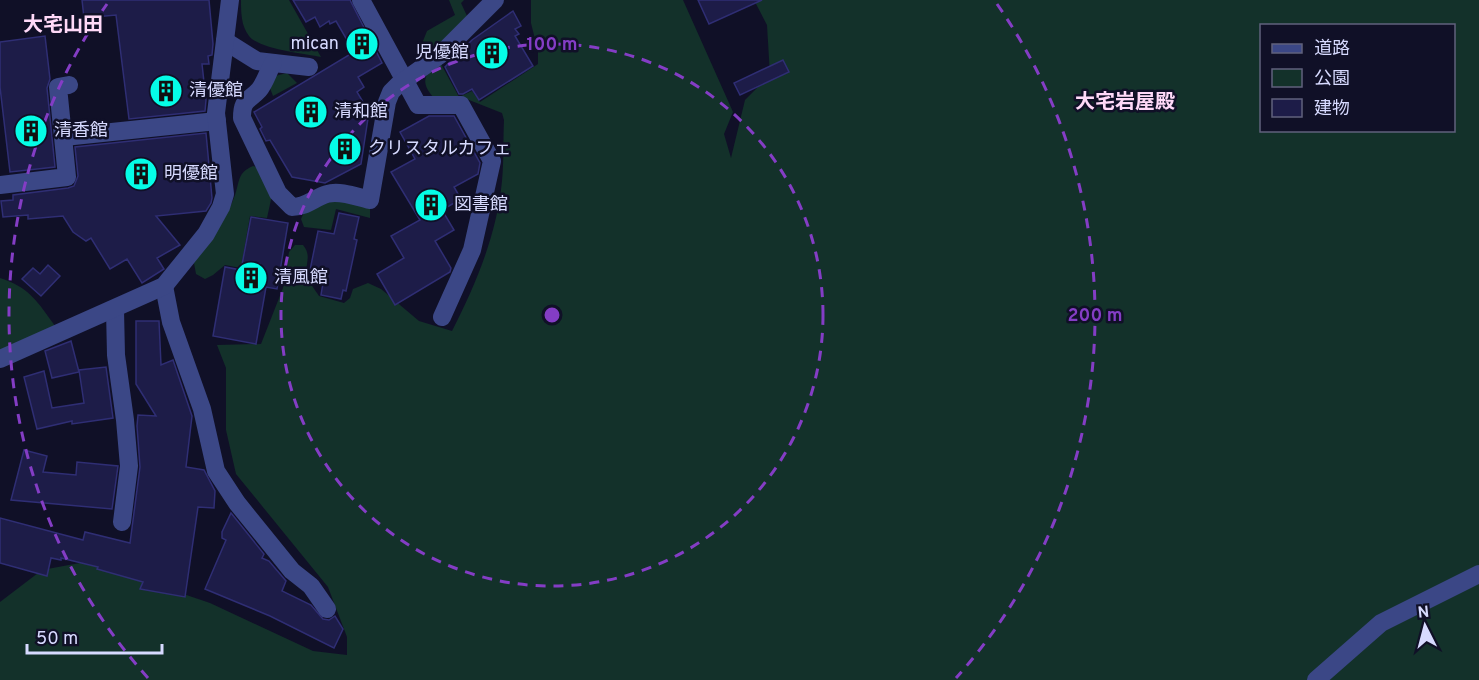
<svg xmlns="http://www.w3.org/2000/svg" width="1479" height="680" viewBox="0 0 1479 680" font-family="Overpass,'Noto Sans JP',sans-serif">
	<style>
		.green { fill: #13312a; fill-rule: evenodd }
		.building { fill: #1d1c48; stroke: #2f2e74; stroke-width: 1.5 }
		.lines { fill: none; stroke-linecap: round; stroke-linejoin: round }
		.minor { stroke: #3b4786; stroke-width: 18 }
		.ring { fill: none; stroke: #843dc5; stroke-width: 3; stroke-dasharray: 10 8 }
		.labels { text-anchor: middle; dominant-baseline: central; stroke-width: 5; stroke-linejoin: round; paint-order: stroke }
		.poi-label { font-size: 18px; fill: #d7daff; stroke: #101027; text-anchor: start }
		.neighbourhood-label { font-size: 20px; font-weight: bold; fill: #ffd9f8; stroke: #101027 }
		.centre { fill: #843dc5; stroke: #101027; stroke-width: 3 }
		.ring-label { font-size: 18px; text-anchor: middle; font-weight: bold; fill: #843dc5; stroke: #101027; stroke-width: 5; stroke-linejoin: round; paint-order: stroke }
	</style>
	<rect width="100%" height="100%" fill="#101027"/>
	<g class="green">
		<path d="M 241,0 L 289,0 L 321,57 C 305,54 259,49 249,36 C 241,26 241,12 241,0 Z"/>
		<path d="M 449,0 L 464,0 L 461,3 L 467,16 L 443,43 L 430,52 L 423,41 L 427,31 L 455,15 Z"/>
		<path d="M 531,0 L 683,0 L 733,112 L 724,134 L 731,158 L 745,100 L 770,75 L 767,25 L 754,0 L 1479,0 L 1479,680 L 0,680 L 0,602 L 42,570 L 96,560 L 145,581 L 210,603 L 313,651 L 347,655 L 347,637 L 328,587 L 236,474 L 226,430 L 226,368 L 217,345 L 261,344 L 283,288 L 289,252 L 295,245 L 303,245 C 312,256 305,262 307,274 C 308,281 315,290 319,296 L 344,303 L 350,298 L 353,289 L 368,283 L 381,289 L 419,321 L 452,331 C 476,284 497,234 502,181 C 504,161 503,140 504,120 L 502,113 L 464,98 L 434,98 C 420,83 423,73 441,64 L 459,97 L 472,91 L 480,102 L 538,64 L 538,51 L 531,23 ZM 1262,26 L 1454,26 L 1454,130 L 1262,130 Z"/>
		<path d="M 287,73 L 297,83 L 273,96 L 270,88 L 275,76 Z"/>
		<path d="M 253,166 L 260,168 L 272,195 L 267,218 L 250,216 L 241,268 L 225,265 L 213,275 L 205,279 L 196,274 L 194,263 C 209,241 226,221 235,195 C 240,181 237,173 253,166 Z"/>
		<path d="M 339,197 L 370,208 L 370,218 L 336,209 L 331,230 L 304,227 L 301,219 L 305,210 Z"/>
		<path d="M 0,278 C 29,287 38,302 55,326 L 0,350 Z"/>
	</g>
	<g class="building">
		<path d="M 82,0 L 209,0 L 213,44 L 212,55 L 208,56 L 209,64 L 202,64 L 206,100 L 205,111 L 129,119 L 116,15 L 84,18 Z"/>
		<path d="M 293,0 L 350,0 L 382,63 L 358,77 L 364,87 L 357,92 L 369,112 L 361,164 L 325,183 L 292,177 L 270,140 L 266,141 L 260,129 L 262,127 L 254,112 L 354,52 L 336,21 L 330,24 L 329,21 L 320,27 L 315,17 L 306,22 Z"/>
		<path d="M 698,0 L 762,0 L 709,24 Z"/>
		<path d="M 513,11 L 521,26 L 515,29 L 519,34 L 515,36 L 533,66 L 479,100 L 472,89 L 463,94 L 459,94 L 445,67 L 472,40 Z"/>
		<path d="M 45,36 L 50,79 L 47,88 L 55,167 L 10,172 L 0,87 L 0,42 Z"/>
		<path d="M 783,60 L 789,72 L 740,95 L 734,83 Z"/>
		<path d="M 429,116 L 454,116 L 480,163 L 478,174 L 454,187 L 461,199 L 442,210 L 454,230 L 435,241 L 451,268 L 450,272 L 395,305 L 377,274 L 404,258 L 391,236 L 420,220 L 391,172 L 415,159 L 400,132 Z"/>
		<path d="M 206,133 L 212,198 L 211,203 L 206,211 L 156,216 L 180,245 L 157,258 L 164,269 L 142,283 L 127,259 L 110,269 L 91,238 L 86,241 L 73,232 L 63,216 L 28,219 L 28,215 L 3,217 L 1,201 L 13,200 L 13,195 L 68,188 L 74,186 L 78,176 L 75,147 Z"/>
		<path d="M 339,213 L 359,217 L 354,239 L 357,240 L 346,291 L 343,290 L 341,299 L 321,295 L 324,277 L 309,275 L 318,231 L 334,234 Z"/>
		<path d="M 251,217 L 288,223 L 277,289 L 266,287 L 256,344 L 213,336 L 225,267 L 241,270 Z"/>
		<path d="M 48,265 L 60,276 L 41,296 L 22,279 L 33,268 L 40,274 Z"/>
		<path d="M 136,321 L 159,321 L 161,365 L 173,360 L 192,416 L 186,467 L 204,470 L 215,491 L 214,508 L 198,507 L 185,597 L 140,589 L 143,582 L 97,569 L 98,567 L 61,558 L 61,560 L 51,558 L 47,576 L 0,563 L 0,518 L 83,540 L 85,532 L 130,543 L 140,467 L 137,426 L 138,415 L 156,416 L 136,384 Z"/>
		<path d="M 71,341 L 79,372 L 52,378 L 45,351 Z"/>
		<path d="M 106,367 L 113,418 L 72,424 L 72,421 L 37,429 L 24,377 L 44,371 L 52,408 L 84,403 L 79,370 Z"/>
		<path d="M 24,450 L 47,456 L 43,472 L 76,475 L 77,462 L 118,466 L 112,509 L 11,500 Z"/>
		<path d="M 231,513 L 264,554 L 262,558 L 269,561 L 286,581 L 282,591 L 311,605 L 323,619 L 329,620 L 335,616 L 343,629 L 334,648 L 270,616 L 205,589 L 226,540 L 222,538 L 222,532 Z"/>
	</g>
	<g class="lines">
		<g class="minor">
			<path d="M 361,0 L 418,105 L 461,105 L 492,161 L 472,250 L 442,317"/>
			<path d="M 225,41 L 257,61 L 309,67"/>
			<path d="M 273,63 C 268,72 265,83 259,90 C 248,102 242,99 242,118 L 278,193 L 292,207 C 306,207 314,198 327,194 C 340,190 357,197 370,200 L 387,102 L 391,92 L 398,85 L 440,55 L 495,0"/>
			<path d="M 64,137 L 217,121"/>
			<path d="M 0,185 L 67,177 L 58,87 L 69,85"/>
			<path d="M 164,286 L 171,322 L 202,409 L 216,471 L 237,503 L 292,571 L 311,586 L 327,609"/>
			<path d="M 115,310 L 116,355 L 125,420 L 129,466 L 122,522"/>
			<path d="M 0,359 L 164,286 L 206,234 L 221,207 L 225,194 L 216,113 L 230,0"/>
			<path d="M 1316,680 L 1381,623 L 1479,574"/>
		</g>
	</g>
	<g class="ring">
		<circle cx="552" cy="315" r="271"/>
		<path d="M148 678A543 543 0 0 1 107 4M997 4A543 543 0 0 1 956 678"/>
	</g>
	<defs>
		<symbol id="building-disc" viewBox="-11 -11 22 22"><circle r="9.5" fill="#05fde7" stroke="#101027"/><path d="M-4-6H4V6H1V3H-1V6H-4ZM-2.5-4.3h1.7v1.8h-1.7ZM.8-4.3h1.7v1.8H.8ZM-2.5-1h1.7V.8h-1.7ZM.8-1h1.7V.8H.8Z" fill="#111"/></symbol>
	</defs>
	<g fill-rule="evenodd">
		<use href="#building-disc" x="343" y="25" width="38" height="38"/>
		<use href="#building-disc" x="473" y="34" width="38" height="38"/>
		<use href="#building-disc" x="147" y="72" width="38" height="38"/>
		<use href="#building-disc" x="292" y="93" width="38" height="38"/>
		<use href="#building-disc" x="12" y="112" width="38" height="38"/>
		<use href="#building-disc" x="326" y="130" width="38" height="38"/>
		<use href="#building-disc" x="122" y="155" width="38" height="38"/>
		<use href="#building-disc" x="412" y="186" width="38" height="38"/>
		<use href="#building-disc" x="232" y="259" width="38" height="38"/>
	</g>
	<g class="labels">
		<g class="poi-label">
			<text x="339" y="44" text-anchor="end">mican</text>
			<text x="469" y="53" text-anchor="end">児優館</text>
			<text x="189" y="91">清優館</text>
			<text x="334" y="112">清和館</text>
			<text x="54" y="131">清香館</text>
			<text x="368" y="149">クリスタルカフェ</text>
			<text x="164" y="174">明優館</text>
			<text x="454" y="205">図書館</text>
			<text x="274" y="278">清風館</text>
		</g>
		<g class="neighbourhood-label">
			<text x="63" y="26">大宅山田</text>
			<text x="1125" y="103">大宅岩屋殿</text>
		</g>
	</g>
	<circle cx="552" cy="315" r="9" class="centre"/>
	<g class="ring-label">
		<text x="552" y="50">100 m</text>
		<text x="1095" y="321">200 m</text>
	</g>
	<rect x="1260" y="24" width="195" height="108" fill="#101027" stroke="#60617d" stroke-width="1.5"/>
	<rect x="1272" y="44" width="30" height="9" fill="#3b4786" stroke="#60617d" stroke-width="1.5"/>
	<text x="1314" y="54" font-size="18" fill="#d7daff">道路</text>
	<rect x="1272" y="69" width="30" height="18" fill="#13312a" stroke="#60617d" stroke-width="1.5"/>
	<text x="1314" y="84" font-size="18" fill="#d7daff">公園</text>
	<rect x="1272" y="99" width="30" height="18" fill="#1d1c48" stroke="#60617d" stroke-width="1.5"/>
	<text x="1314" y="114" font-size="18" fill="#d7daff">建物</text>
	<g transform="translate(1425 626) rotate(354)" stroke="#101027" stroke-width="4.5" paint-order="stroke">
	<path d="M0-4.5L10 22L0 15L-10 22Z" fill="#d7daff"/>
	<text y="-9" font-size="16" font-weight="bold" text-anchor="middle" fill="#d7daff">N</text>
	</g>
	<path d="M27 644v9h135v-9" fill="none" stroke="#d7daff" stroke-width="3"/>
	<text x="36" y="644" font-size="18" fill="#d7daff" stroke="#101027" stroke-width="4.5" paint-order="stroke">50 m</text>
</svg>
